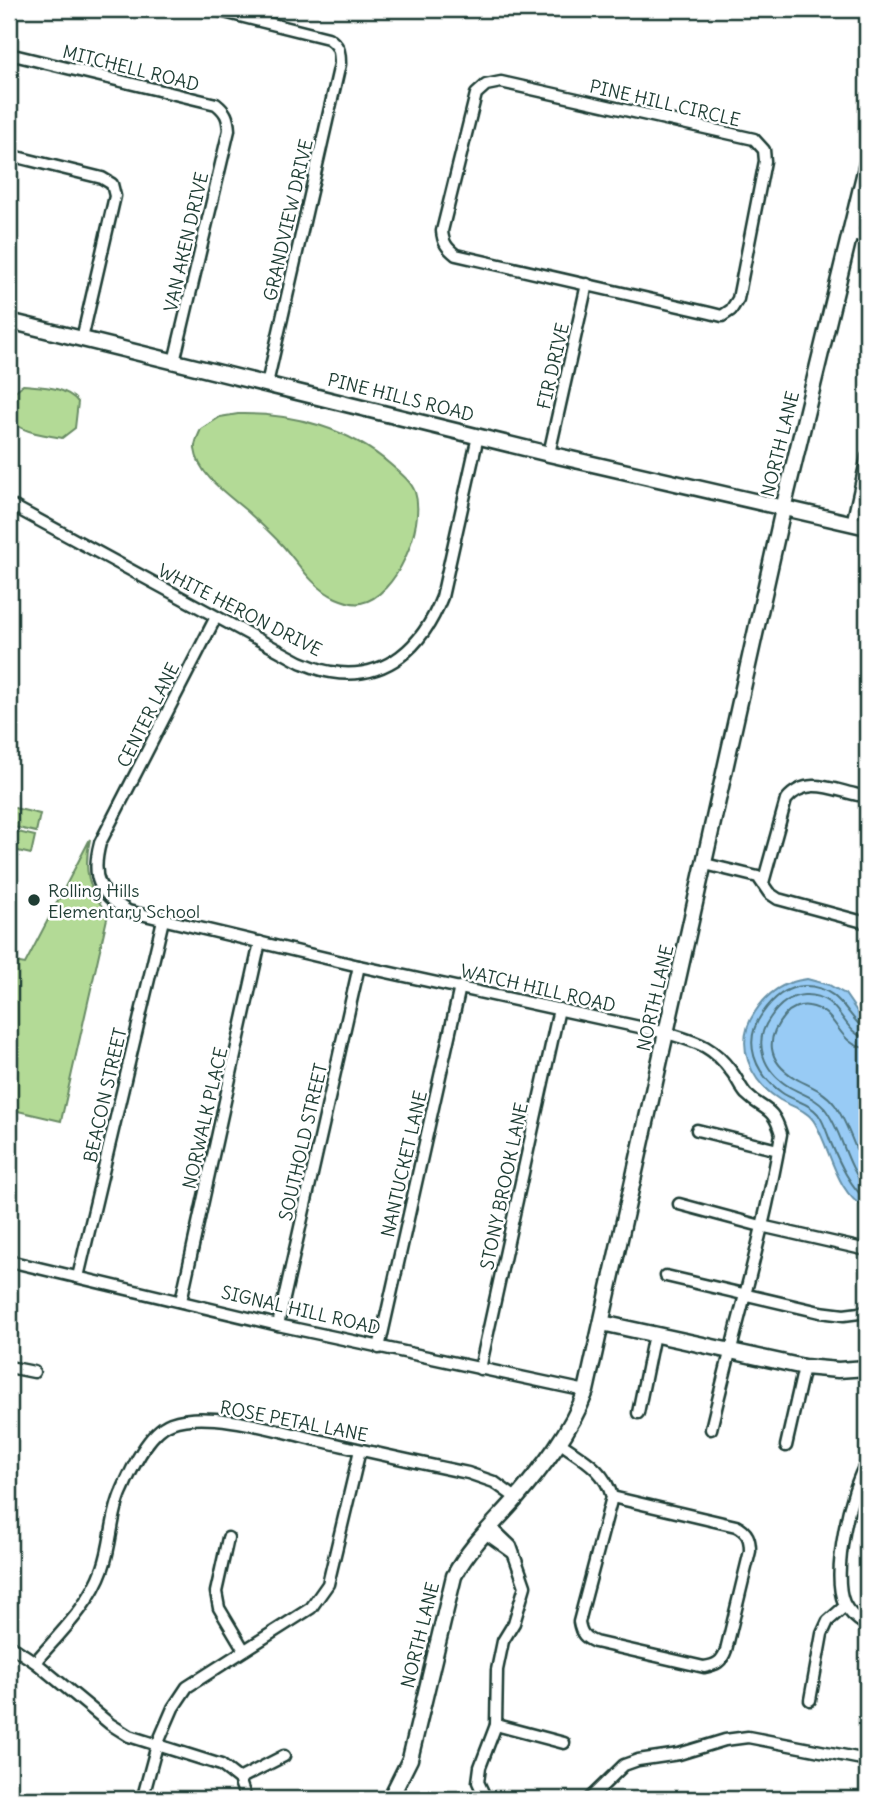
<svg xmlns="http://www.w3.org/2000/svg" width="876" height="1808" viewBox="0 0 876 1808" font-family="Delius,sans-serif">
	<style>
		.green { fill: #b3da96; stroke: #698c65; stroke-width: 2 }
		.water { fill: #98cbf5; stroke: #6892a8; stroke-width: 2 }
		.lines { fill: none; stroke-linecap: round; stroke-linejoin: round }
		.shore { stroke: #4f7681; stroke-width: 2 }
		.street-casing { stroke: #1f3d34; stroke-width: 15 }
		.secondary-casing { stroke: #1f3d34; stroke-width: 19 }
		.street { stroke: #fff; stroke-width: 10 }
		.secondary { stroke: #fff; stroke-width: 14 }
		.poi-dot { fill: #1f3d34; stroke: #fff; stroke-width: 2.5 }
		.labels { text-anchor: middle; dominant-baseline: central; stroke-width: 5; stroke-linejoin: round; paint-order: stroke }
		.street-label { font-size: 18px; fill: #1f3d34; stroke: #fff }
		.poi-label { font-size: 18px; fill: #1f3d34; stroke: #fff; text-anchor: start }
	</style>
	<rect width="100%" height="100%" fill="#fff"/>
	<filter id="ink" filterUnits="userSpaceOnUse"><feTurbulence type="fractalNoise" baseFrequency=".0143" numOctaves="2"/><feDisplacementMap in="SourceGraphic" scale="14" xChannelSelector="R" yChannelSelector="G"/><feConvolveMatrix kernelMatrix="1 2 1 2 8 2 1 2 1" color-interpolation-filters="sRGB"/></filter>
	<g filter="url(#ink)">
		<g class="green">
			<path d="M 23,385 C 42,387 65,386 78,402 L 75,428 L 62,438 C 42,434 9,433 9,408 C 9,397 14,391 23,385 Z"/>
			<path d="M 238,414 C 292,413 349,428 391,465 C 399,472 411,481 415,492 C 426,525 396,597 361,603 C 353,605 343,601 336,598 C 313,588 298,563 283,546 C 272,534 260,523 248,512 C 230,496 198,476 195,449 C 194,443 199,434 201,429 L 220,417 Z"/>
			<path d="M 10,807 L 40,814 L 36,832 L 9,826 Z"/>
			<path d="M 9,830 L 35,836 L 31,854 L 9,849 Z"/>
			<path d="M 90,839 C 83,869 88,891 108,914 L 61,1121 L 9,1109 L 9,961 L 25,964 Z"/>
		</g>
		<g class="water">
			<path d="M 807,979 L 829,985 L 845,994 L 867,1026 L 867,1209 C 836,1194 831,1150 815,1123 C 808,1110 792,1107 780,1100 C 749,1081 734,1043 755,1012 C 768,992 783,982 807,979 Z"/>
			<path d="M 867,1503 L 867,1593 L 860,1583 L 859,1550 Z"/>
		</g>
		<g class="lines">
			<g class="shore">
				<path d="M 867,1028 C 851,1027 843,985 804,986 C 785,987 772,999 762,1014 C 742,1042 755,1073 781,1092 C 793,1101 808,1102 818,1114 C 824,1122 827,1133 831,1143 C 840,1164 850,1186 867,1201"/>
				<path d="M 867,1037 C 842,1036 842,993 804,995 C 788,996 778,1006 770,1018 C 752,1043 764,1071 788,1086 C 801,1094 815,1097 825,1109 C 843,1132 845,1165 867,1189"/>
				<path d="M 867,1048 C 838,1047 838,1010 809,1006 C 800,1004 790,1009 785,1015 C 765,1038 767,1061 795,1078 C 809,1086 824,1090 835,1105 C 849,1125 855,1151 867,1173"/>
			</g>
			<defs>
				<g id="street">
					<path d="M 212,9 L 328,38 C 339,45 340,51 340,64 L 267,384"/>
					<path d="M 9,54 L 216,104 C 226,112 228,117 229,130 L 174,362"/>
					<path d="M 501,82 L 754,139 L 764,150 L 765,161 L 738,299 L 731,310 L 722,316 L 710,313 L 456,255 C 447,248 443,243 442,231 L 476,94 L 486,85 Z"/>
					<path d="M 9,155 L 102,178 L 112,184 L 115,196 L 82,339"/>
					<path d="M 851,234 L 867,237"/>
					<path d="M 549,454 L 587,284"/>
					<path d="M 9,504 L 300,662 C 310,666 321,671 331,672 C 387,681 423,646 442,597 L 478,436"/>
					<path d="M 852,524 L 867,457"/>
					<path d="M 216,617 L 100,843 C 91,877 98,893 128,911 L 359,966 L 667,1033 C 696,1042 712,1045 731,1071 C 737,1078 740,1087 746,1094 C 763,1111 773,1105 781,1134 C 764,1234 734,1331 711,1429"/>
					<path d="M 705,864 L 758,877 L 769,893 L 778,899 L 867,923"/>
					<path d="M 763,883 L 786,800 C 806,776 831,789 858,795"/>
					<path d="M 697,1130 L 778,1150"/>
					<path d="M 679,1204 L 761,1226 L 867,1250"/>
					<path d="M 9,1261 L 278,1325 L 586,1391"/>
					<path d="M 666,1276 L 820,1312 L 844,1315 L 867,1312"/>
					<path d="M 78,1277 L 163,920"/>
					<path d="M 181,1301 L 260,942"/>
					<path d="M 278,1325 L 359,966"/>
					<path d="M 379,1348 L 460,987"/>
					<path d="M 9,1367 L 34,1372"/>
					<path d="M 480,1369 L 559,1009"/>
					<path d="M 638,1413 L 654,1334"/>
					<path d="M 559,1442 C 581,1458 605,1469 612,1497 L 579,1622 C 581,1634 585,1638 595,1642 L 704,1667 C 716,1665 722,1662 726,1650 L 750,1551 C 750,1539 748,1532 736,1526 L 612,1497"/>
					<path d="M 786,1446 L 804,1367"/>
					<path d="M 867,1462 C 850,1489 831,1574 844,1603 C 848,1612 859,1621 867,1626"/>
					<path d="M 485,1533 L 513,1553"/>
					<path d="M 228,1538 L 216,1592 L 219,1608 L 244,1650"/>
					<path d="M 9,1645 L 35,1662 L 110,1724 L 129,1736 L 221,1765 L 239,1779 L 246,1799"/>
					<path d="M 35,1662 C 60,1633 90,1605 103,1568 C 112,1543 111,1515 122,1491 C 131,1470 148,1432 171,1423 C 210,1409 282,1432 322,1441 C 371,1452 419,1463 468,1473 L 494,1482 L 516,1498"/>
					<path d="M 810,1700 L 822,1634 L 828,1621 L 845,1606"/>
					<path d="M 496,1725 L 564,1743"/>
					<path d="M 239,1779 L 284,1756"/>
					<path d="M 144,1793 L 157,1745 L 173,1708 L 187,1687 L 311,1608 L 328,1584 L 360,1450"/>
					<path d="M 486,1799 L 478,1782 L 480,1767 L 496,1725 L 497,1670 L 503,1641 L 514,1623 L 525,1586 L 511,1546 L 490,1526"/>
					<path d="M 589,1799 L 624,1765 L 638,1760 L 679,1754 L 725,1740 L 748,1737 L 867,1760"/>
				</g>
				<g id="secondary">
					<path d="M 9,321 L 549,454 L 867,527"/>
					<path d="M 602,1323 L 804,1367 L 838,1370 L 867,1368"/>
					<path d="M 390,1799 L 410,1759 L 454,1576 C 470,1546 493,1525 515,1500 C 543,1467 571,1431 586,1391 L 783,509 L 867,163"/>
				</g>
			</defs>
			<use href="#street" class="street-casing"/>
			<use href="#secondary" class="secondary-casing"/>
			<use href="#street" class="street"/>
			<use href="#secondary" class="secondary"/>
		</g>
	</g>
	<circle class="poi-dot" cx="34" cy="900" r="7"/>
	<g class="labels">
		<g class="street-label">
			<text transform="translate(131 68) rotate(14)">MITCHELL ROAD</text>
			<text transform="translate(665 103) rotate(13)">PINE HILL CIRCLE</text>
			<text transform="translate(288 220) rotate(-77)">GRANDVIEW DRIVE</text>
			<text transform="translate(186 242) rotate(-77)">VAN AKEN DRIVE</text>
			<text transform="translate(553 366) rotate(-77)">FIR DRIVE</text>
			<text transform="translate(401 397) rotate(14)">PINE HILLS ROAD</text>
			<text transform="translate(780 444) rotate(-76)">NORTH LANE</text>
			<text transform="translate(240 610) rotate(27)">WHITE HERON DRIVE</text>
			<text transform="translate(148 715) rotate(-63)">CENTER LANE</text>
			<text transform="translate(538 988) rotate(13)">WATCH HILL ROAD</text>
			<text transform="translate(655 998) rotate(-77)">NORTH LANE</text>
			<text transform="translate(105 1095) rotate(-77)">BEACON STREET</text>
			<text transform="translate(205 1118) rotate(-77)">NORWALK PLACE</text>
			<text transform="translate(303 1142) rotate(-77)">SOUTHOLD STREET</text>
			<text transform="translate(404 1164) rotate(-77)">NANTUCKET LANE</text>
			<text transform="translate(504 1186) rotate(-78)">STONY BROOK LANE</text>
			<text transform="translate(301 1310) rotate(13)">SIGNAL HILL ROAD</text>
			<text transform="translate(294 1421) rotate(11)">ROSE PETAL LANE</text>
			<text transform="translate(420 1635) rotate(-76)">NORTH LANE</text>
		</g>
		<g class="poi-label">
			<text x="48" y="890">Rolling Hills<tspan x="48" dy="21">Elementary School</tspan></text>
		</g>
	</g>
	<rect width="876" height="1808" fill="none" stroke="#fff" stroke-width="35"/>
	<rect x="18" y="18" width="841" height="1773" fill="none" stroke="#1f3d34" stroke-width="2.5" filter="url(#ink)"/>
</svg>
